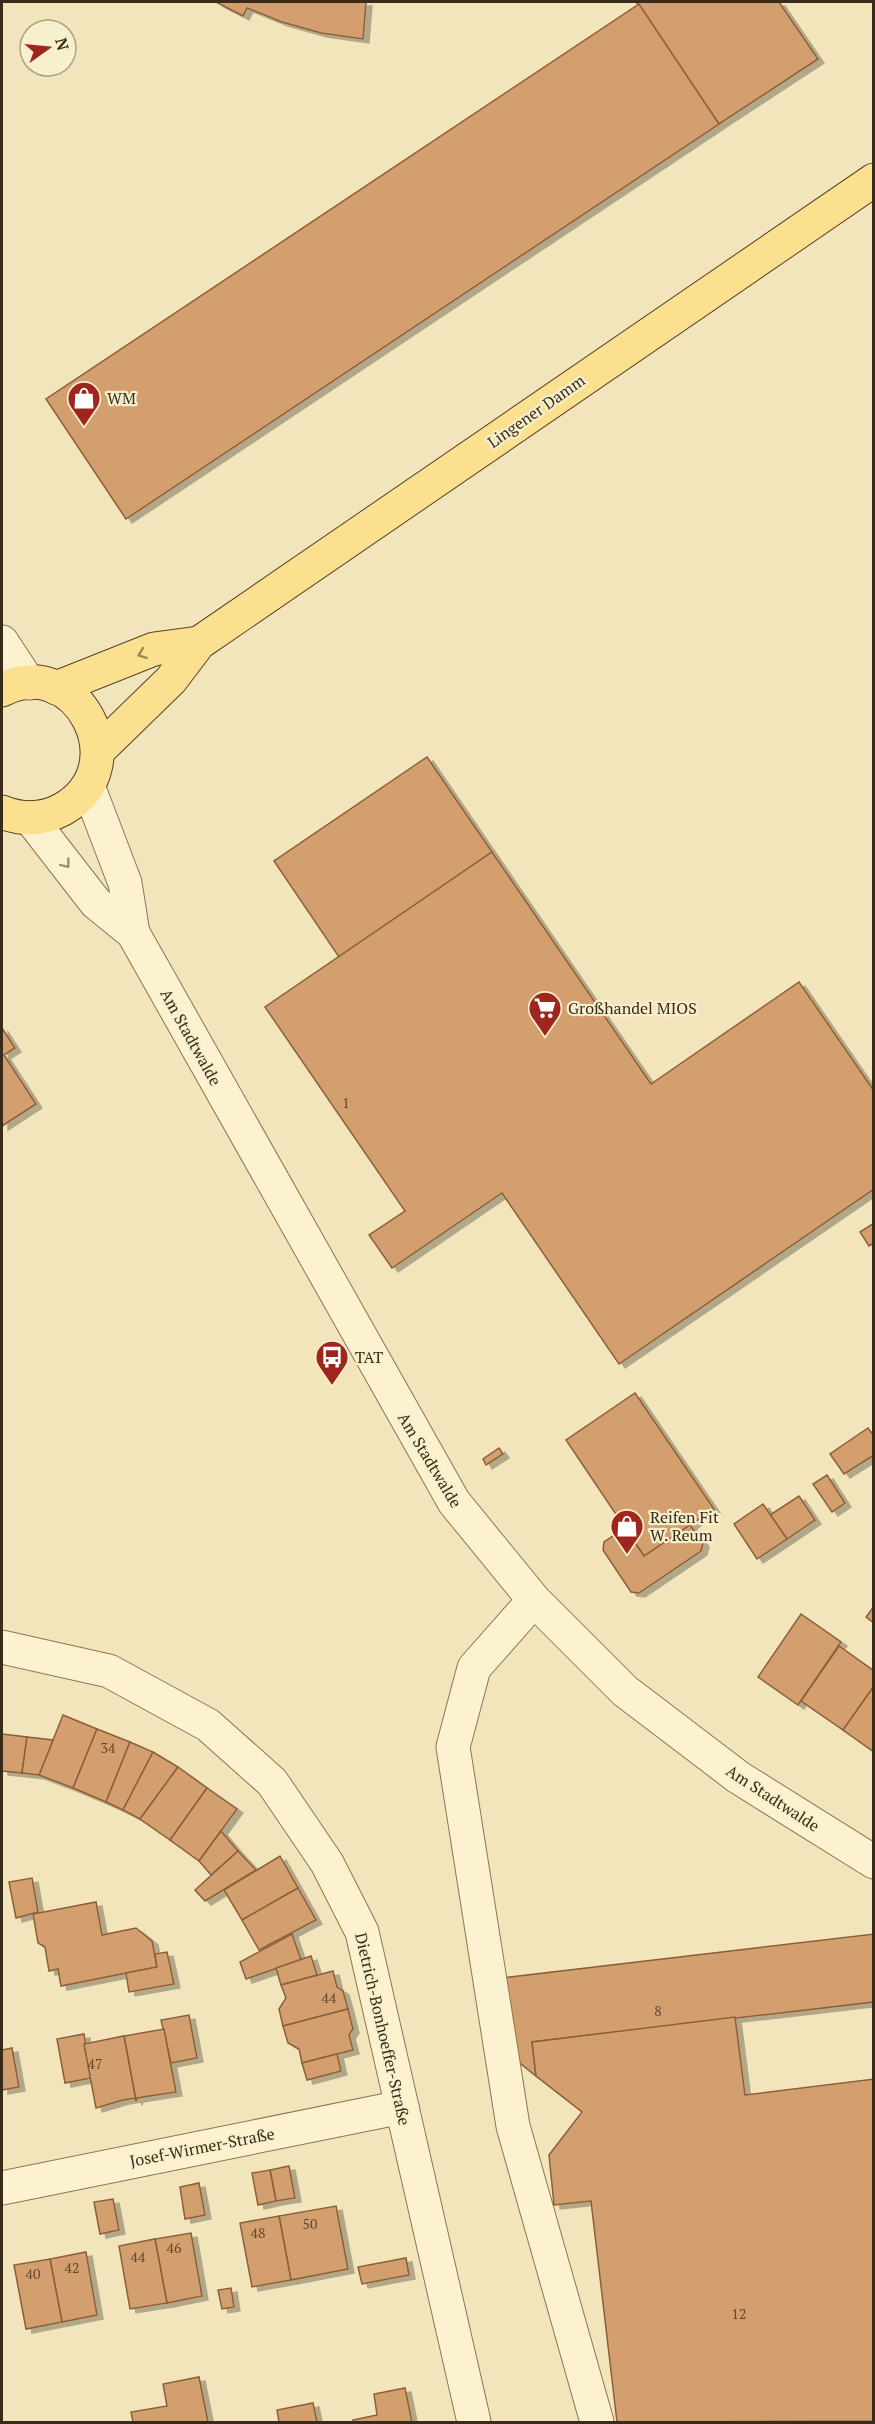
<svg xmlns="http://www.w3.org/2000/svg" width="875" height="2424" viewBox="0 0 875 2424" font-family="'PT Serif',serif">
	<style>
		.building { fill: #d49f6e; stroke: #8c5f38; stroke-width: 1.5; filter: url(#shadow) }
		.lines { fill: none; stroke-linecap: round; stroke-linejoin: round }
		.minor-casing { stroke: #8b7554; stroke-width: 35 }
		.major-casing { stroke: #574229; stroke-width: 35 }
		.minor { stroke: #fcf2cf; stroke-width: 33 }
		.major { stroke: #fae08f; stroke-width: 33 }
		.oneway { stroke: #998654 }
		.oneway2 { stroke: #9a8e74 }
		.labels { text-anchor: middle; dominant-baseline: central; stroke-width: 4.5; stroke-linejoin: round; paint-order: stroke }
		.number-label { font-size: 14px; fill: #5f482f }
		.poi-label { font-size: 16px; fill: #382b1a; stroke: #f8efcc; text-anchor: start }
		.street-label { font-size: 16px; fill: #382b1a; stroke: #f8efcc }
	</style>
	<defs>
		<filter id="shadow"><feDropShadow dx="6" dy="4" stdDeviation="0" flood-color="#0004"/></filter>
	</defs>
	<rect width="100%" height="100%" fill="#f2e5bc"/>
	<g class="building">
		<path d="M 216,2 L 366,2 L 363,39 L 321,33 L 282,22 L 247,8 L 243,16 Z"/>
		<path d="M 636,2 L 779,2 L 818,59 L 719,124 Z"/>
		<path d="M 639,4 L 719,124 L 126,519 L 46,399 Z"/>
		<path d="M 427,757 L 492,852 L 339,957 L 274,861 Z"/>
		<path d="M 492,852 L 651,1084 L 799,982 L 874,1091 L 874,1189 L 619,1364 L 502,1193 L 392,1268 L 369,1235 L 405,1211 L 265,1007 Z"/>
		<path d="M 2,1028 L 15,1048 L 4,1055 L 36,1104 L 2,1126 Z"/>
		<path d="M 874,1223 L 874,1243 L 869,1246 L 860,1232 Z"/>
		<path d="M 635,1393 L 714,1509 L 644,1556 L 566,1440 Z"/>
		<path d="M 868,1428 L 874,1436 L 874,1455 L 844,1474 L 830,1454 Z"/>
		<path d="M 499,1448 L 503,1454 L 486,1465 L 483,1459 Z"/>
		<path d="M 827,1475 L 845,1503 L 832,1512 L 813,1484 Z"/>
		<path d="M 799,1496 L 815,1520 L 787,1539 L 770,1515 Z"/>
		<path d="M 763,1504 L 787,1539 L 757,1559 L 734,1524 Z"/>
		<path d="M 690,1525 L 703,1543 L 701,1551 L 639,1593 L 631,1592 L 603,1550 L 604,1542 L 625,1528 L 644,1556 Z"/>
		<path d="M 874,1606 L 874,1623 L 866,1617 Z"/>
		<path d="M 801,1614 L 841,1642 L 798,1705 L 758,1677 Z"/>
		<path d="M 839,1646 L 874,1671 L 874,1686 L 843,1730 L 801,1701 Z"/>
		<path d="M 874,1686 L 874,1752 L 843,1730 Z"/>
		<path d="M 63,1715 L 97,1729 L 73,1788 L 39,1775 Z"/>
		<path d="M 97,1729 L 130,1742 L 106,1802 L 73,1788 Z"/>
		<path d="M 2,1734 L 27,1737 L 22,1773 L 2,1771 Z"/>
		<path d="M 27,1737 L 53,1740 L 39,1775 L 22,1773 Z"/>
		<path d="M 130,1742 L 153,1752 L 123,1810 L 106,1802 Z"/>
		<path d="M 153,1752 L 178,1767 L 140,1819 L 123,1810 Z"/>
		<path d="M 178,1767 L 207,1788 L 170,1840 L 140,1819 Z"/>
		<path d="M 207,1788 L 237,1809 L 199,1861 L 170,1840 Z"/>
		<path d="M 221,1831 L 238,1851 L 211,1875 L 199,1861 Z"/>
		<path d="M 238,1851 L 256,1870 L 205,1901 L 195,1890 Z"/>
		<path d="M 280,1856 L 298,1888 L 242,1920 L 224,1890 Z"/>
		<path d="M 32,1878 L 38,1912 L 16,1918 L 9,1882 Z"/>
		<path d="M 298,1888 L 316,1920 L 259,1950 L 242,1920 Z"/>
		<path d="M 96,1902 L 102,1935 L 136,1928 L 152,1941 L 157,1967 L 61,1986 L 58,1969 L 49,1971 L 45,1947 L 38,1943 L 33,1914 Z"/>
		<path d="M 292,1934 L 301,1960 L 246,1979 L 240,1962 Z"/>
		<path d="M 874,1934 L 874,2002 L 532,2042 L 536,2076 L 511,2056 L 502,1978 Z"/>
		<path d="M 167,1952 L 174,1984 L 129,1992 L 126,1973 L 157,1967 L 155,1954 Z"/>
		<path d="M 311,1956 L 317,1975 L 281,1985 L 276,1968 Z"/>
		<path d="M 333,1971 L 337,1987 L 343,1991 L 348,2009 L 283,2026 L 279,2009 L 286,1998 L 281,1985 Z"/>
		<path d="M 348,2009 L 353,2029 L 349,2035 L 353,2050 L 302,2063 L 299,2049 L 288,2043 L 283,2026 Z"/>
		<path d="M 189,2015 L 197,2058 L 171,2063 L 161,2020 Z"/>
		<path d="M 735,2017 L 745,2095 L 874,2079 L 874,2421 L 617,2422 L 591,2201 L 554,2205 L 549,2155 L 582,2112 L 536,2076 L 532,2042 Z"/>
		<path d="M 164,2029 L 176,2092 L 137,2098 L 136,2101 L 124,2036 Z"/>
		<path d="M 84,2034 L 91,2078 L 65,2083 L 57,2039 Z"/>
		<path d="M 124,2036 L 136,2101 L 135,2098 L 123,2100 L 96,2108 L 84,2044 Z"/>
		<path d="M 12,2048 L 19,2087 L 2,2090 L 2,2050 Z"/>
		<path d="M 337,2054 L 341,2071 L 307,2080 L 302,2063 Z"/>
		<path d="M 289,2166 L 295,2198 L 276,2201 L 270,2170 Z"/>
		<path d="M 270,2170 L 276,2201 L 258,2205 L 252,2173 Z"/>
		<path d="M 199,2183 L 205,2215 L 185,2219 L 180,2187 Z"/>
		<path d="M 113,2199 L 119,2230 L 100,2234 L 94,2202 Z"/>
		<path d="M 336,2206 L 348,2269 L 291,2280 L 279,2216 Z"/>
		<path d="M 279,2216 L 291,2280 L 252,2287 L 240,2223 Z"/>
		<path d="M 191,2233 L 202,2296 L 167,2303 L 155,2239 Z"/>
		<path d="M 155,2239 L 167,2303 L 130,2309 L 119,2246 Z"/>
		<path d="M 86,2252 L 97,2315 L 62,2322 L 50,2259 Z"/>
		<path d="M 406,2258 L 409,2275 L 362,2284 L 358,2267 Z"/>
		<path d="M 50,2259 L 62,2322 L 26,2329 L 14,2265 Z"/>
		<path d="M 231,2288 L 234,2307 L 222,2309 L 218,2290 Z"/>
		<path d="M 199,2377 L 208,2422 L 133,2422 L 131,2412 L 167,2406 L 163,2384 Z"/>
		<path d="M 405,2388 L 412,2422 L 354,2422 L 353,2420 L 377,2415 L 374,2394 Z"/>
		<path d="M 313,2403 L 317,2422 L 279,2422 L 277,2410 Z"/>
	</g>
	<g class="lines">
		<defs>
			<g id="minor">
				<path d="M 2,642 L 29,683"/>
				<path d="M 88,786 L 125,883 L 133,933 L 454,1502 L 534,1600 L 625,1691 L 738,1777 L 874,1862"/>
				<path d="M 30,818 L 96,903 L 133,933"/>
				<path d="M 534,1600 L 474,1668 L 453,1747 L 513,2126 L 597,2422"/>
				<path d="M 2,1647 L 109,1671 L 208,1725 L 272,1782 L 327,1863 L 362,1932 L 474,2422"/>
				<path d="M 2,2188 L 402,2107"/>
			</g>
			<g id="major">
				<path d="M 56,688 L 154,649 L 199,643"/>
				<path d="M 2,690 C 76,651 138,766 63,809 C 43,820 22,820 2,812"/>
				<path d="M 98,751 L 171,680 L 199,643 L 874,180"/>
			</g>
		</defs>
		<use href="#minor" class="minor-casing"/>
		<use href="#major" class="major-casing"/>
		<use href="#minor" class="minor"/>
		<use href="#major" class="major"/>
	</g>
	<defs><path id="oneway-chevron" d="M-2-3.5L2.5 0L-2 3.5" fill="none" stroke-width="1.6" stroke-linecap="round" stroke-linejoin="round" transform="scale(1.5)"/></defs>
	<use class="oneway" href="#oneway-chevron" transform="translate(142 654) rotate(160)"/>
	<use class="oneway2" href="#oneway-chevron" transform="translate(66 864) rotate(52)"/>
	<defs>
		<symbol id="shop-pin" viewBox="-11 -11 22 30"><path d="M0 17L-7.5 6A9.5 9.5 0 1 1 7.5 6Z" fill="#9f261e" stroke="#f8efcc"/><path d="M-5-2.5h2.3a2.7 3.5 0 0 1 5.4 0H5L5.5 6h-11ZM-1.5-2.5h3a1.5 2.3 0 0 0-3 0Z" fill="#fff"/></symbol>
		<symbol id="supermarket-pin" viewBox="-11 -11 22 30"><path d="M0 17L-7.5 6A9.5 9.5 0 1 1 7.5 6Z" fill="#9f261e" stroke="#f8efcc"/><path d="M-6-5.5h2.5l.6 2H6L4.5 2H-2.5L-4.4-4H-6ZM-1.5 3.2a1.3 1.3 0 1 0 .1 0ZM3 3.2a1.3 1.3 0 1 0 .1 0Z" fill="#fff"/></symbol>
		<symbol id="bus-pin" viewBox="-11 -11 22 30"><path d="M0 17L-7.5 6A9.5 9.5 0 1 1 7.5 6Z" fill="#9f261e" stroke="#f8efcc"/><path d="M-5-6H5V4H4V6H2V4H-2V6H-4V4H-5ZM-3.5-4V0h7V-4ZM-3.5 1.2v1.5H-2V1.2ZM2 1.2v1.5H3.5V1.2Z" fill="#fff"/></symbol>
	</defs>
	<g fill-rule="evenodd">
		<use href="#shop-pin" x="65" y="379" width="38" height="52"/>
		<use href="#supermarket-pin" x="526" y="989" width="38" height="52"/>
		<use href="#bus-pin" x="313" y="1338" width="38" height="52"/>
		<use href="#shop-pin" x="608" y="1507" width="38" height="52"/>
	</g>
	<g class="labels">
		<g class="number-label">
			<text x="346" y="1102">1</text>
			<text x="108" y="1747">34</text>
			<text x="329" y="1997">44</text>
			<text x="658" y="2010">8</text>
			<text x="95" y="2063">47</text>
			<text x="310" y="2223">50</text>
			<text x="258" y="2232">48</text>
			<text x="174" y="2247">46</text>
			<text x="138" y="2256">44</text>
			<text x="72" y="2267">42</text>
			<text x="33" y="2273">40</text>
			<text x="739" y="2313">12</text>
		</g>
		<g class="poi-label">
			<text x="107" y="398">WM</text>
			<text x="568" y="1008">Großhandel MIOS</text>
			<text x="355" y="1357">TAT</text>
			<text x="650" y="1517">Reifen Fit<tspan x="650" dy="18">W. Reum</tspan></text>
		</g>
		<g class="street-label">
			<text transform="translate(536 411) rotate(-35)">Lingener Damm</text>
			<text transform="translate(191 1037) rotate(61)">Am Stadtwalde</text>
			<text transform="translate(430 1460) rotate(59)">Am Stadtwalde</text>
			<text transform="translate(773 1798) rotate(33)">Am Stadtwalde</text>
			<text transform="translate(383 2029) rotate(77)">Dietrich-Bonhoeffer-Straße</text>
			<text transform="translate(202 2147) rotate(-11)">Josef-Wirmer-Straße</text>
		</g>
	</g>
	<rect width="875" height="2424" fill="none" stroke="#382b1a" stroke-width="6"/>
	<g transform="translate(48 48) rotate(75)"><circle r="28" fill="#f8efcc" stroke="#aba185" stroke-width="1.5"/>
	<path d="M0-4.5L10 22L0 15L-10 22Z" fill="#9f261e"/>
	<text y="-9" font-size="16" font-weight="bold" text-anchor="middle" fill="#382b1a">N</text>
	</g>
</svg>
